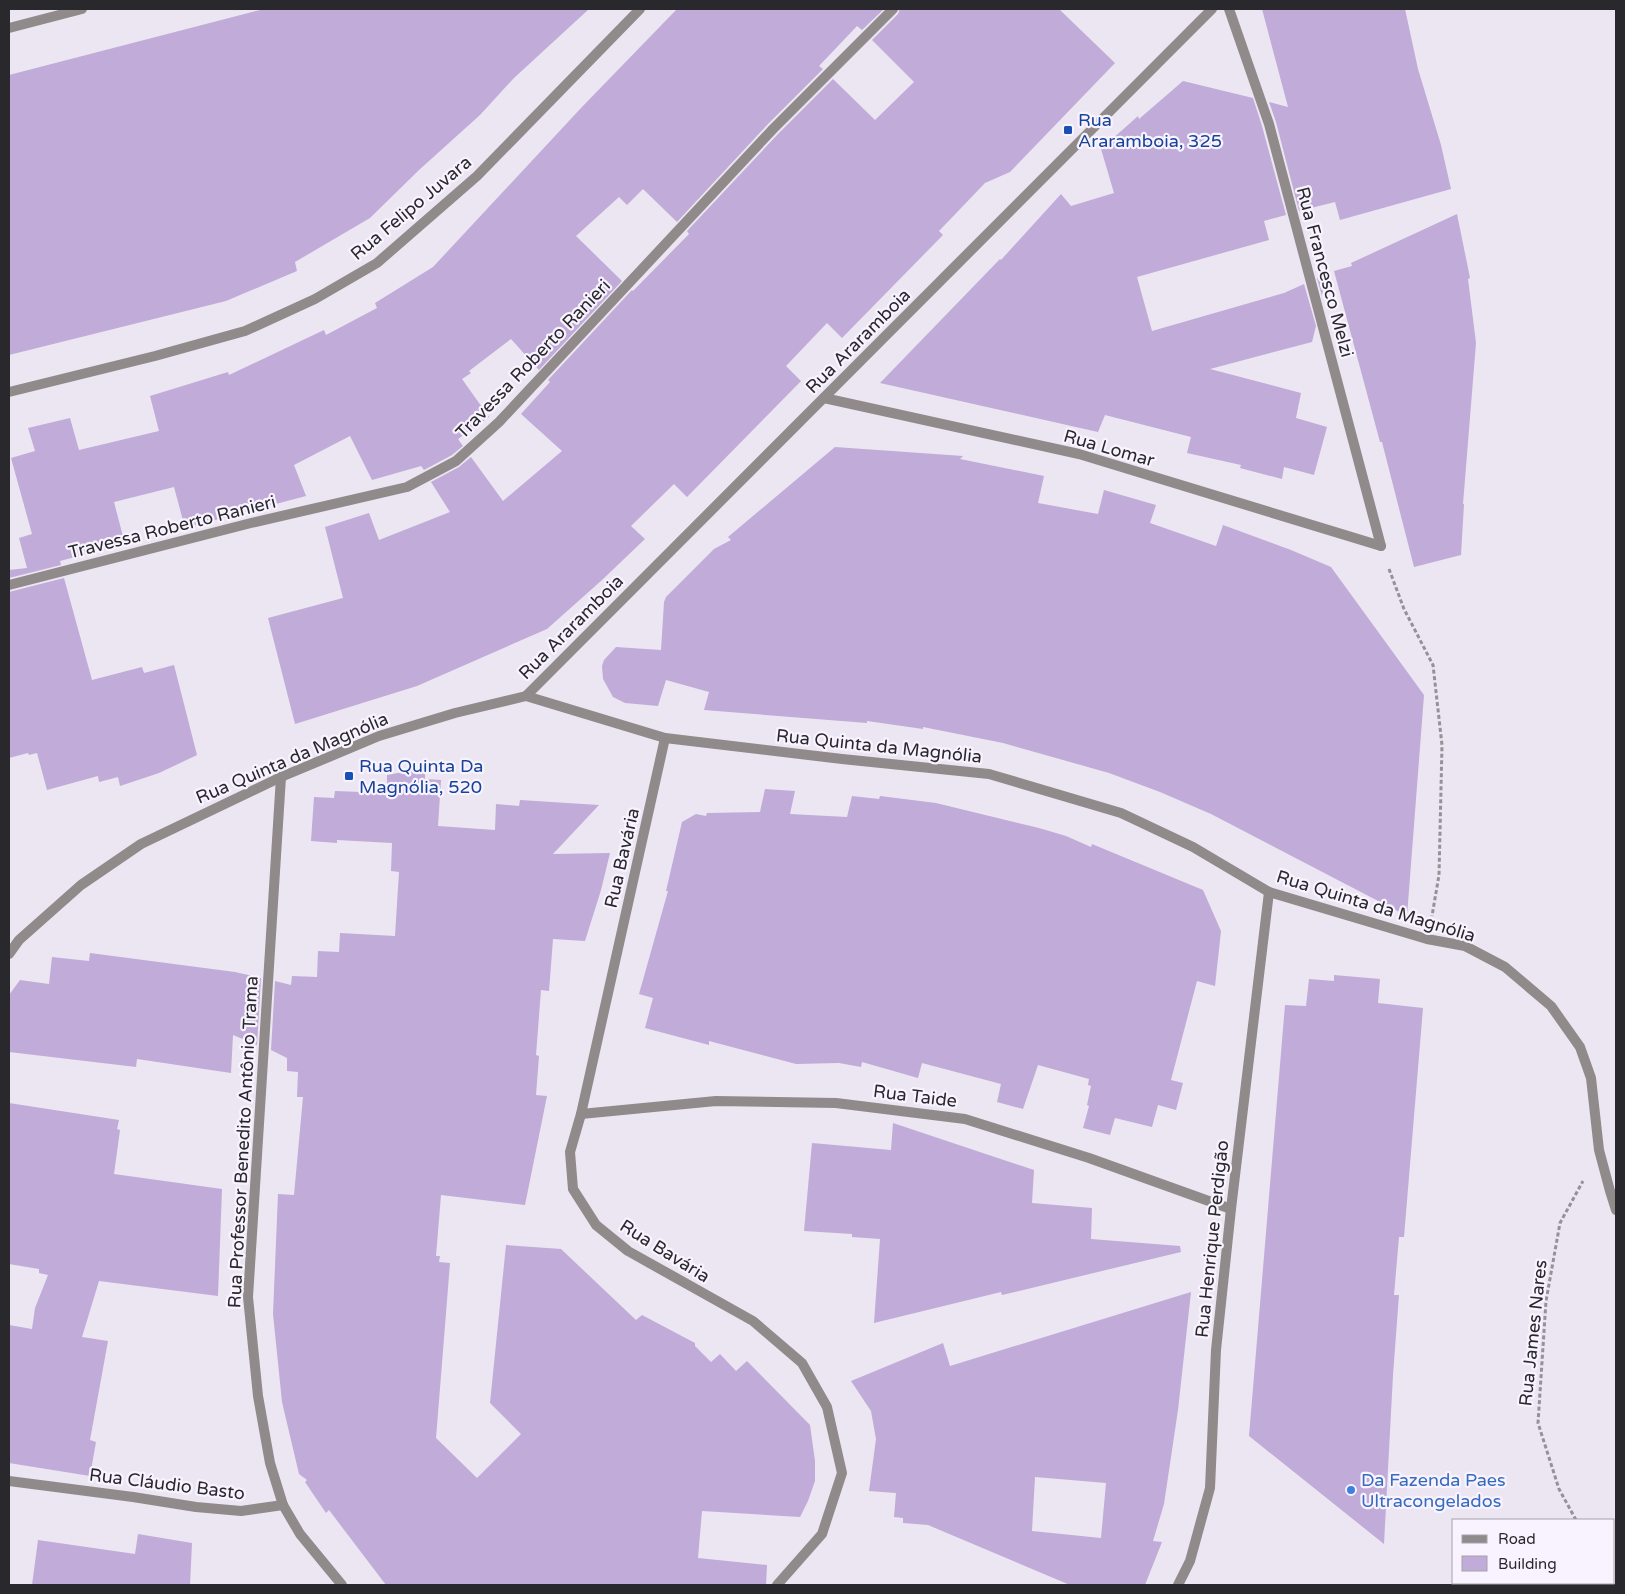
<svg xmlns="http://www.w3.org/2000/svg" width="1625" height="1594" viewBox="0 0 1625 1594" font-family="'Varela Round',sans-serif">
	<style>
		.building { fill: #c1abd9; fill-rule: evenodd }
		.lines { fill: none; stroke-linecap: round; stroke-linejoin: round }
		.path { stroke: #949198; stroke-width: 3; stroke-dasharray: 4 2.5; stroke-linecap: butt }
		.minor { stroke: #908a8a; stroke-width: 10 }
		.transit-dot { fill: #1a4fb4; stroke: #f8f3fe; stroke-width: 2 }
		.shop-dot { fill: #3f7fe0; stroke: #f8f3fe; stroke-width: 2 }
		.labels { text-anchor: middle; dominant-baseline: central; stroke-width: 4.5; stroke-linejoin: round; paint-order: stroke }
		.transit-label { font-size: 18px; fill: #164399; stroke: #f8f3fe; text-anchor: start }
		.street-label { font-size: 18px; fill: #29282c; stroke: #f8f3fe }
		.shop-label { font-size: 18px; fill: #366cbe; stroke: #f8f3fe; text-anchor: start }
	</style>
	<rect width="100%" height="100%" fill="#ebe6f1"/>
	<g class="building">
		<path d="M 264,9 L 589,9 L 514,78 L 480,115 L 419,170 L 370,218 L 295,262 L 297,271 L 226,301 L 9,355 L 9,75 Z"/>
		<path d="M 677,9 L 884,9 L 862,30 L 857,26 L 819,66 L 823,69 L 768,124 L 677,222 L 643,189 L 627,205 L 619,197 L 576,236 L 622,281 L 539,370 L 511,339 L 469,371 L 471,373 L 462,379 L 489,417 L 458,439 L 463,446 L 452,455 L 424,470 L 421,466 L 372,480 L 350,436 L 294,465 L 306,496 L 185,528 L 174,487 L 114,502 L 125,544 L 60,561 L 61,565 L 9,578 L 9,570 L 27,568 L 19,538 L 32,534 L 11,458 L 35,451 L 28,428 L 70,418 L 79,450 L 159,431 L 150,396 L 228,372 L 229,375 L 324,330 L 326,335 L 377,308 L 375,303 L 433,267 L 581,108 Z"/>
		<path d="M 900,9 L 1059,9 L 1115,63 L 1010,172 L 985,183 L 939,231 L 943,235 L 842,338 L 827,323 L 786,366 L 801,381 L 687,497 L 674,484 L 631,526 L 645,539 L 602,580 L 547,629 L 417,686 L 295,724 L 268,618 L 343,598 L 325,527 L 369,513 L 379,540 L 450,512 L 431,482 L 459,467 L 471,457 L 503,501 L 562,451 L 521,414 L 550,382 L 548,380 L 632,290 L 633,291 L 689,234 L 687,231 L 778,134 L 833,79 L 875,120 L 914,82 L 872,40 L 898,14 Z"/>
		<path d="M 1262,9 L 1405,9 L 1418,69 L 1441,145 L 1451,189 L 1340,220 L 1335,202 L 1299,211 L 1276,122 L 1269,102 L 1288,107 Z"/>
		<path d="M 1183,81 L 1253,98 L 1262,126 L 1286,215 L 1264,221 L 1269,240 L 1137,277 L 1152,331 L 1284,293 L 1304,284 L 1316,326 L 1312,342 L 1210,369 L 1301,393 L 1296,418 L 1327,427 L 1314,475 L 1284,467 L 1282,479 L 1240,468 L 1241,465 L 1187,453 L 1191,437 L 1105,415 L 1098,432 L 880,383 L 1000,259 L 1001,260 L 1061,194 L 1071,206 L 1114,193 L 1101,149 L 1138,116 L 1139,119 Z"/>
		<path d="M 1457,214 L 1470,278 L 1468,279 L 1476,343 L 1463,504 L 1464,504 L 1461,555 L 1414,567 L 1382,442 L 1380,442 L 1334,271 L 1352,266 L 1351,263 Z"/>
		<path d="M 1326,274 L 1322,296 L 1317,278 Z"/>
		<path d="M 835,447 L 963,456 L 960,459 L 1044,476 L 1038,503 L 1098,514 L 1104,490 L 1156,505 L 1150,523 L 1216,546 L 1223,525 L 1291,550 L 1331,567 L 1424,695 L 1407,916 L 1211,814 L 1160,792 L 1109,773 L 1003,743 L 923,727 L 923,729 L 867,721 L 867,723 L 704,710 L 709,692 L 666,680 L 658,706 L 625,703 L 613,697 L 603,679 L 602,666 L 604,660 L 616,647 L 661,650 L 664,602 L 666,597 L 714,549 L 731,540 L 728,537 Z"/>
		<path d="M 64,578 L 92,680 L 142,667 L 144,673 L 174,665 L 197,755 L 159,773 L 120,786 L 118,777 L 99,782 L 98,776 L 47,790 L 37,753 L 29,755 L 28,753 L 9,758 L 9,592 Z"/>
		<path d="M 425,768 L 425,779 L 441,780 L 438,826 L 495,830 L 496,804 L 519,806 L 520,800 L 599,805 L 553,854 L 610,853 L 601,890 L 585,941 L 553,939 L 549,991 L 541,990 L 536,1055 L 539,1056 L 536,1095 L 547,1096 L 525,1205 L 441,1195 L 436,1256 L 440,1256 L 439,1262 L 450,1263 L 436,1438 L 477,1478 L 521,1434 L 490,1403 L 506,1245 L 561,1249 L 636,1320 L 642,1315 L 695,1343 L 695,1346 L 711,1362 L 720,1354 L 736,1371 L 747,1361 L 810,1425 L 815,1461 L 815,1481 L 808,1501 L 800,1517 L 702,1511 L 698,1558 L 767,1565 L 766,1585 L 386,1585 L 329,1510 L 326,1513 L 305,1482 L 307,1480 L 299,1474 L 282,1402 L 273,1314 L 278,1194 L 294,1195 L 303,1097 L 297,1097 L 298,1072 L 287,1071 L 287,1058 L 271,1050 L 275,981 L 291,985 L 292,976 L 317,977 L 318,951 L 339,952 L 340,933 L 395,936 L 399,872 L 391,871 L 392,843 L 337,840 L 337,843 L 311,841 L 314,797 L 334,798 L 335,791 L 387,793 L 387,775 Z"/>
		<path d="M 765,789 L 795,791 L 790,814 L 847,817 L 852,796 L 879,799 L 880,796 L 936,803 L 1039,828 L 1066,836 L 1091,847 L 1092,844 L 1203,890 L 1221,931 L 1215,986 L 1197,981 L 1171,1080 L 1183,1083 L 1176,1110 L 1158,1105 L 1152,1127 L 1115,1118 L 1110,1135 L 1083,1128 L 1089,1106 L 1087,1105 L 1091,1086 L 1088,1085 L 1089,1079 L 1038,1065 L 1023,1109 L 997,1102 L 1001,1084 L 922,1063 L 918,1078 L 862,1062 L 861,1067 L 839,1063 L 796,1064 L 709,1041 L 709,1045 L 645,1028 L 653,998 L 639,994 L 668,891 L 666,891 L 682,822 L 696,814 L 706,816 L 707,813 L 760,812 Z"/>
		<path d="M 90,953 L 235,972 L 261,978 L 257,1045 L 233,1035 L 231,1073 L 137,1059 L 136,1067 L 9,1052 L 9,995 L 20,980 L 49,984 L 52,957 L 89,961 Z"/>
		<path d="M 1334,975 L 1380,979 L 1378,1003 L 1423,1008 L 1404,1237 L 1399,1237 L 1394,1295 L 1399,1295 L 1393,1375 L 1384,1544 L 1249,1436 L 1285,1005 L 1306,1006 L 1309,979 L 1334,981 Z"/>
		<path d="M 9,1103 L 119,1120 L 117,1129 L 120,1130 L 114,1174 L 222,1189 L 218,1296 L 99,1281 L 82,1337 L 108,1341 L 90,1440 L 96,1442 L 90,1476 L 9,1463 L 9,1325 L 32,1329 L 35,1308 L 48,1275 L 39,1273 L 39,1269 L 9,1264 Z"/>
		<path d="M 893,1123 L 1034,1170 L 1032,1203 L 1092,1208 L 1091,1239 L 1180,1246 L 1181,1252 L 1002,1295 L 1001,1292 L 874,1323 L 880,1239 L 852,1237 L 852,1234 L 804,1231 L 812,1143 L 891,1150 Z"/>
		<path d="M 1191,1292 L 1178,1410 L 1164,1504 L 1153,1541 L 1162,1542 L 1145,1585 L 1070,1585 L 928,1525 L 903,1523 L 903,1518 L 894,1517 L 896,1493 L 869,1491 L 876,1439 L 871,1411 L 851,1381 L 943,1343 L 950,1366 ZM 1035,1477 L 1106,1483 L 1101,1538 L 1032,1531 Z"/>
		<path d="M 138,1534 L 192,1543 L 190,1585 L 32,1585 L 38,1540 L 135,1554 Z"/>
	</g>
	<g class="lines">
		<g class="path">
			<path d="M 1389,569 L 1404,609 L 1433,665 L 1442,745 L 1439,875 L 1432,916"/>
			<path d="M 1576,1520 L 1559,1489 L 1538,1423 L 1546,1301 L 1560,1223 L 1583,1181"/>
			<path d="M 1608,1583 L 1609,1585"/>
		</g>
		<g class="minor">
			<path d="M 1229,9 L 1269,124 L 1381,546"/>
			<path d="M 9,28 L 82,9"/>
			<path d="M 9,392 L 155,356 L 245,331 L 315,299 L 377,263 L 477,176 L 640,9"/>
			<path d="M 824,398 L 1079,454 L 1381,546"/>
			<path d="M 9,585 L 251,523 L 407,487 L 456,461 L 499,422 L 773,129 L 893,9"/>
			<path d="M 526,696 L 1212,9"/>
			<path d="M 665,738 L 581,1114 L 570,1152 L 573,1189 L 596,1225 L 628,1251 L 753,1321 L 802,1363 L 827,1407 L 842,1473 L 822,1534 L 777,1585"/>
			<path d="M 281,777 L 248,1297 L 258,1396 L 270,1463 L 283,1505"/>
			<path d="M 9,954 L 19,940 L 81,885 L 141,844 L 281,777 L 379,736 L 455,713 L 526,696 L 665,738 L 842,759 L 989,774 L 1121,813 L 1193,847 L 1269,892 L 1427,939 L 1465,946 L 1505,967 L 1551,1006 L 1580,1047 L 1591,1078 L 1599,1150 L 1610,1191 L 1616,1210"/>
			<path d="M 581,1114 L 716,1101 L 836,1103 L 965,1119 L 1089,1158 L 1231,1209"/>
			<path d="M 9,1481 L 133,1497 L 196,1507 L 241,1511 L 283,1505 L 300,1534 L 342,1585"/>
			<path d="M 1178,1585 L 1190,1561 L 1210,1488 L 1216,1350 L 1231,1209 L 1269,892"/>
		</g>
	</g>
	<g class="transit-dot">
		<rect x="1063" y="125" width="10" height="10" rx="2.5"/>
		<rect x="344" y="771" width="10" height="10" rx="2.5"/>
	</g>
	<circle class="shop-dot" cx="1351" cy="1490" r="5"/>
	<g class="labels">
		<g class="transit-label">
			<text x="1078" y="120">Rua<tspan x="1078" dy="21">Araramboia, 325</tspan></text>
			<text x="359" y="766">Rua Quinta Da<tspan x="359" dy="21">Magnólia, 520</tspan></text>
		</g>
		<g class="street-label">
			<text transform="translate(411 208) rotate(-40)">Rua Felipo Juvara</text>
			<text transform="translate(1325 272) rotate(75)">Rua Francesco Melzi</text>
			<text transform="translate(858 341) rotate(-45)">Rua Araramboia</text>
			<text transform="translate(533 359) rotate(-46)">Travessa Roberto Ranieri</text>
			<text transform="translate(1109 448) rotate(16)">Rua Lomar</text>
			<text transform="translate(172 527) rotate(-14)">Travessa Roberto Ranieri</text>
			<text transform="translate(571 627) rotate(-45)">Rua Araramboia</text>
			<text transform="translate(879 746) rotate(6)">Rua Quinta da Magnólia</text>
			<text transform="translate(292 758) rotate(-23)">Rua Quinta da Magnólia</text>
			<text transform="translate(622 858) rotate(-77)">Rua Bavária</text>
			<text transform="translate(1376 906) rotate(17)">Rua Quinta da Magnólia</text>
			<text transform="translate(915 1096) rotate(7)">Rua Taide</text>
			<text transform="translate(243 1142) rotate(-87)">Rua Professor Benedito Antônio Trama</text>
			<text transform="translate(1212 1239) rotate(-84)">Rua Henrique Perdigão</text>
			<text transform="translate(665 1251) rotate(32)">Rua Bavária</text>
			<text transform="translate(1533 1333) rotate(-84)">Rua James Nares</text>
			<text transform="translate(167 1484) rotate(7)">Rua Cláudio Basto</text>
		</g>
		<g class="shop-label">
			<text x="1361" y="1480">Da Fazenda Paes<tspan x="1361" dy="21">Ultracongelados</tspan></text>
		</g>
	</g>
	<rect width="1625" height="1594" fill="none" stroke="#29282c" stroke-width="20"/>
	<rect x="1452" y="1519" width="162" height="65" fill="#f8f3fe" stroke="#a5a2aa"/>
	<rect x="1462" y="1535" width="25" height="8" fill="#908a8a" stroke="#a5a2aa"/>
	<text x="1498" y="1544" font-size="15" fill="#29282c">Road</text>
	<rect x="1462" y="1556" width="25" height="15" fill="#c1abd9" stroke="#a5a2aa"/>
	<text x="1498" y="1569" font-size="15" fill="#29282c">Building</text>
</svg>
